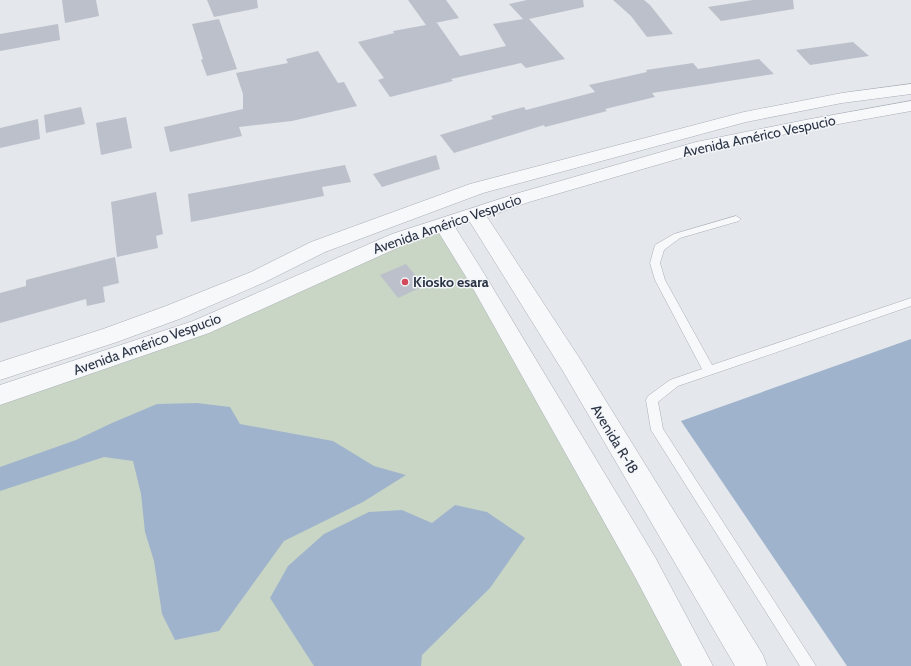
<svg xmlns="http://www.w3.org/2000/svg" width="911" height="666" viewBox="0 0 911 666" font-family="Cabin,sans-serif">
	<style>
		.green { fill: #c9d6c5 }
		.water { fill: #9fb4cc }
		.building { fill: #bbc0ca }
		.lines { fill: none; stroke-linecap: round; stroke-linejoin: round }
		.service-casing { stroke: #a9aeb7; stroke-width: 1 }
		.minor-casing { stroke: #a9aeb7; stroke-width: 1 }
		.service { fill: #f7f8fa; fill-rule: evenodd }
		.minor { fill: #f7f8fa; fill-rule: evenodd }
		.poi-dot { fill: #d1495b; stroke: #f4f6f9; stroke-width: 1.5 }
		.labels { text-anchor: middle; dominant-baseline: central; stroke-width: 3; stroke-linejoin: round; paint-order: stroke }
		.street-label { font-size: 14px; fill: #2b3445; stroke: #f4f6f9 }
		.poi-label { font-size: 14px; font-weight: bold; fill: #2b3445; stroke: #f4f6f9; text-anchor: start }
	</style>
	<rect width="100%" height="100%" fill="#e4e7ec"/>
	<path class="green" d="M 443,224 L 699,666 L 0,666 L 0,395 L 72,371 Z"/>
	<g class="water">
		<path d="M 911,339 L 911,666 L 847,666 L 681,421 Z"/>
		<path d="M 197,403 L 230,407 L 240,424 L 333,441 L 374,466 L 406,475 L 363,502 L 284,541 L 219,631 L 175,640 L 162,614 L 154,561 L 145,532 L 141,494 L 133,461 L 104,457 L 0,491 L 0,467 L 76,440 L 112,423 L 157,404 Z"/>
		<path d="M 455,505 L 487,512 L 525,538 L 490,588 L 422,655 L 421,666 L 314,666 L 270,598 L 288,566 L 324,534 L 369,512 L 402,510 L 432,523 Z"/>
	</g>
	<g class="building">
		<path d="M 62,0 L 96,0 L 99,16 L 65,23 Z"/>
		<path d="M 207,0 L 257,0 L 258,8 L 214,17 Z"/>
		<path d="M 408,0 L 446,0 L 459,18 L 435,23 L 437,23 L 460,56 L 506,46 L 493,24 L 523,19 L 509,4 L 527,0 L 583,0 L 584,7 L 529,19 L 565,59 L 526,68 L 521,63 L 451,79 L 453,81 L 390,97 L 378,80 L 384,78 L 358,42 L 394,33 L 393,31 L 426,25 Z"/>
		<path d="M 613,0 L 644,0 L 650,5 L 673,34 L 647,37 L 631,16 Z"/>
		<path d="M 753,0 L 793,0 L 794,9 L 721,21 L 708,7 Z"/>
		<path d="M 219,19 L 237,69 L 207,76 L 201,60 L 203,59 L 192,24 Z"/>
		<path d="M 58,24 L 60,40 L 0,51 L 0,34 Z"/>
		<path d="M 853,42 L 869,56 L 810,65 L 796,50 Z"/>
		<path d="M 318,51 L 338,83 L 344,82 L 357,106 L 292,121 L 239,127 L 242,136 L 170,152 L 164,127 L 243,109 L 243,94 L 236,73 L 288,63 L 286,59 Z"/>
		<path d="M 759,59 L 774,74 L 652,93 L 655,97 L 605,109 L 607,111 L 545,127 L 544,125 L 454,153 L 440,135 L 493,119 L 491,116 L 524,107 L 526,110 L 595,92 L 589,85 L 647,72 L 646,70 L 693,63 L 698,69 Z"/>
		<path d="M 81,107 L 85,124 L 46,133 L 44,115 Z"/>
		<path d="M 126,117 L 132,148 L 101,155 L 96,123 Z"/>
		<path d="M 38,119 L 40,139 L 0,148 L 0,128 Z"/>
		<path d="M 436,155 L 440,169 L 382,187 L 373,174 Z"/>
		<path d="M 345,165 L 351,182 L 322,187 L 324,196 L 191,222 L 188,194 Z"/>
		<path d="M 156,192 L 163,234 L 156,236 L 158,248 L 117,257 L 111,202 Z"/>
		<path d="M 115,257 L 119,283 L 103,287 L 105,302 L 87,306 L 86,299 L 0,323 L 0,293 L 26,286 L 26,280 Z"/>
		<path d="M 406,264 L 424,286 L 398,298 L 380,275 Z"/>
	</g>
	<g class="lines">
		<defs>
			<path id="service" d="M 736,216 L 741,219 L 739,221 L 680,238 L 664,250 L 660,263 L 665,280 L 712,365 L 911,298 L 911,306 L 678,386 L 658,402 L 663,429 L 816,666 L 800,666 L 651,430 L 646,400 L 648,396 L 670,380 L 702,369 L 655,280 L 650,263 L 655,245 L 674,234 Z"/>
			<g id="minor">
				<path d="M 911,84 L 911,94 L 842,103 L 746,122 L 483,193 L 325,252 L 265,282 L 182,318 L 117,342 L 0,380 L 0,362 L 103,329 L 166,306 L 251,272 L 311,242 L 470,184 L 744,112 L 842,93 Z"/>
				<path d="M 911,101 L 911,111 L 805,130 L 698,153 L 529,202 L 487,217 L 580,359 L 763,655 L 767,666 L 735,666 L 564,373 L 470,222 L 455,227 L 485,275 L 655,557 L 713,666 L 682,666 L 635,577 L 471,285 L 439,233 L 406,244 L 209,333 L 0,405 L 0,385 L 193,321 L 392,234 L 515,194 L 696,142 L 805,120 Z"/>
			</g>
		</defs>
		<use href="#service" class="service-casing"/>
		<use href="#minor" class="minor-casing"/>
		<use href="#service" class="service"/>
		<use href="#minor" class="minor"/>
	</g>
	<circle class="poi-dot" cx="405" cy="282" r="4"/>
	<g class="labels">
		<g class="street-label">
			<text transform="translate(759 136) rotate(-12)">Avenida Américo Vespucio</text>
			<text transform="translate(447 224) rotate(-19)">Avenida Américo Vespucio</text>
			<text transform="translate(147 344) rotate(-20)">Avenida Américo Vespucio</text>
			<text transform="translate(615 439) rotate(59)">Avenida R-18</text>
		</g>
		<g class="poi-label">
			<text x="413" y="282">Kiosko esara</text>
		</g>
	</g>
</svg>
